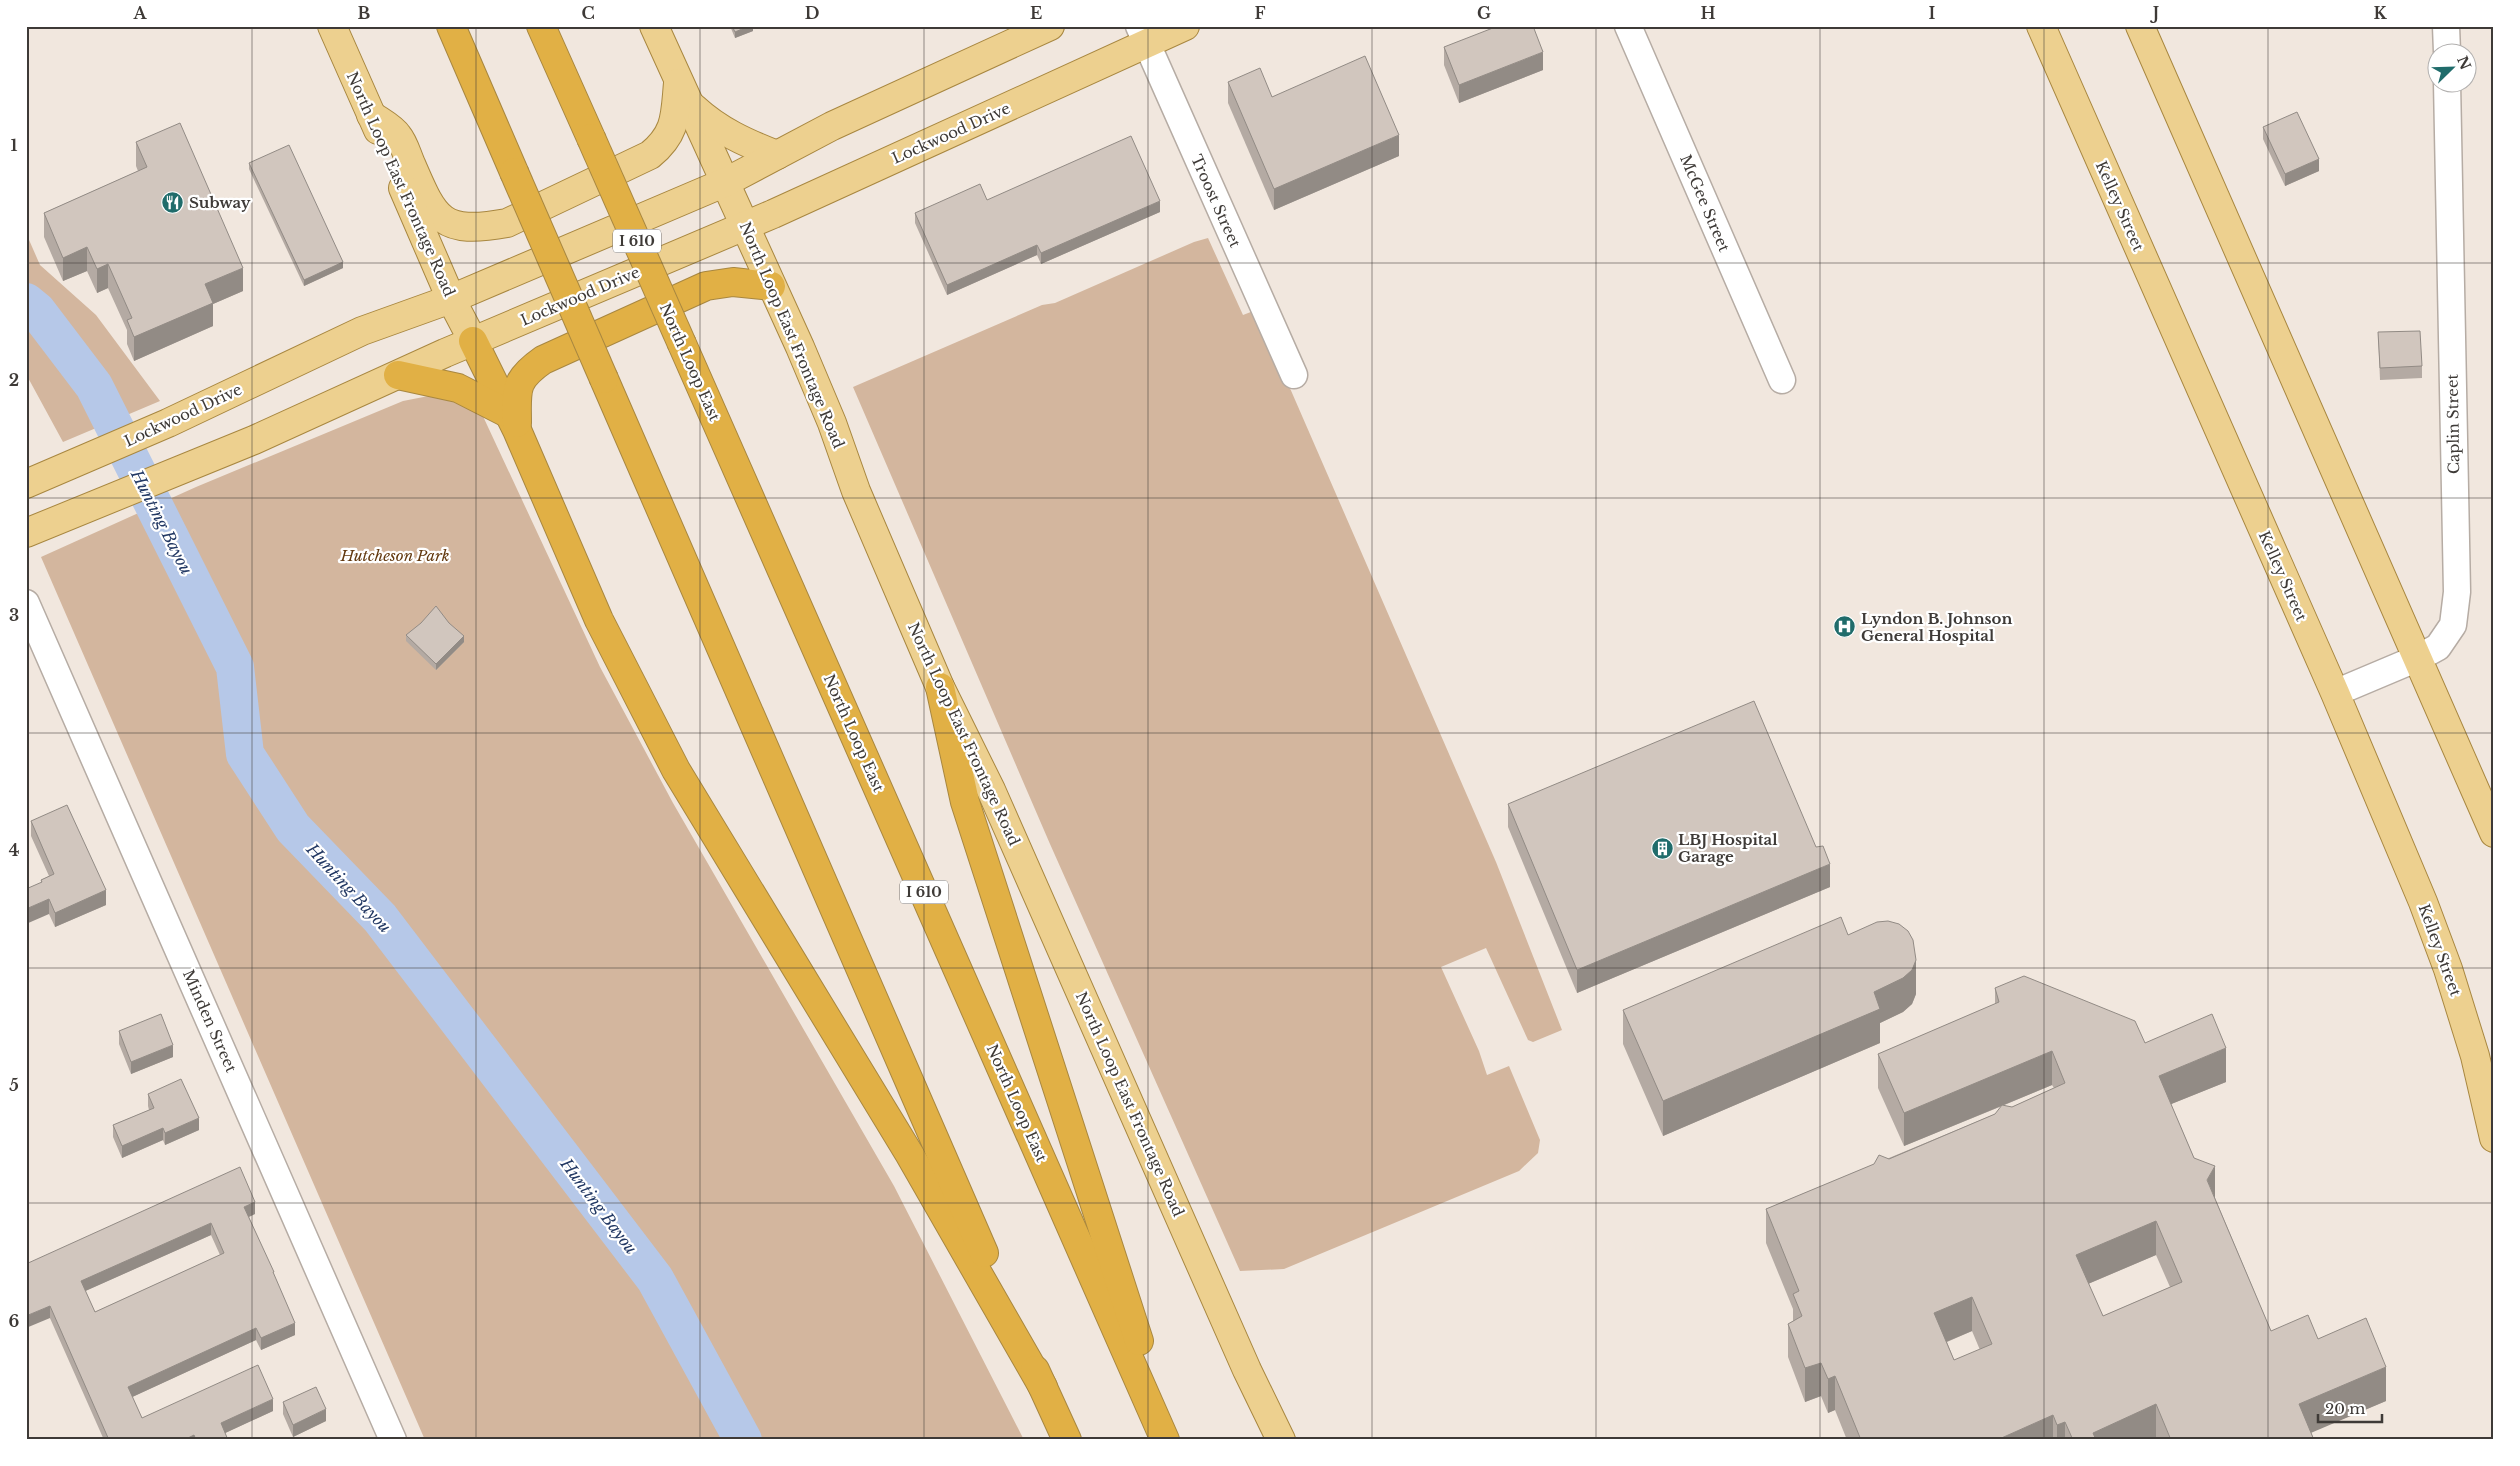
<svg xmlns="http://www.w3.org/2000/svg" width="2520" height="1466" viewBox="0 0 2520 1466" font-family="'Libre Baskerville',serif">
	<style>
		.green { fill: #d3b69e }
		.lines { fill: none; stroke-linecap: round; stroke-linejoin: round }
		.river { stroke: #b6c8e8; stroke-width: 38 }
		.minor-casing { stroke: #b6aca4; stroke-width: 29 }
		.major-casing { stroke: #a88740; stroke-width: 30 }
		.highway-casing { stroke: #a88740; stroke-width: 30 }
		.minor { stroke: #fff; stroke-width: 26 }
		.major { stroke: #edd08f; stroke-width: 28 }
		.highway { stroke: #e1b045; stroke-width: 28 }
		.highway-bridge-casing { stroke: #a88740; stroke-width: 30; stroke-linecap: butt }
		.highway-bridge { stroke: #e1b045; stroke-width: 28 }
		.wall { fill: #b4aaa3; fill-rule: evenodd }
		.shaded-wall { fill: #928b85 }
		.building { fill: #d1c6be; stroke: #928b85; fill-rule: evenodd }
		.grid { fill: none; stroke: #3e3a37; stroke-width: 1; stroke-opacity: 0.55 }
		.labels { text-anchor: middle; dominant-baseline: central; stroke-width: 4.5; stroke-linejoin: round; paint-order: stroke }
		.shield { fill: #fff; stroke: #787573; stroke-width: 1 }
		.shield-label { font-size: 14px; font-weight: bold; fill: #3e3a37 }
		.street-label { font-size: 15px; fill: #3e3a37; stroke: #fff }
		.poi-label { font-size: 15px; font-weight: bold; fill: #3e3a37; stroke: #fff; text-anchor: start }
		.park-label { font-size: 15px; font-style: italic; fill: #63390f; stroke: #fff }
		.water-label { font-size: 16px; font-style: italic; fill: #233964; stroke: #fff }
		.neatline { fill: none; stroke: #3e3a37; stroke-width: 2 }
		.grid-label { font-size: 16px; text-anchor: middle; font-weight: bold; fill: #3e3a37 }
	</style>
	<rect width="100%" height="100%" fill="#f1e7de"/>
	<g class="green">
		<path d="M 26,233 L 40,265 L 96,315 L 160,401 L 63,442 L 26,374 Z"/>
		<path d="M 1208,238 L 1243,315 L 1256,310 L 1496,862 L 1562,1030 L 1533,1042 L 1528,1040 L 1486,948 L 1441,967 L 1479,1051 L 1487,1075 L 1509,1066 L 1540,1140 L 1538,1153 L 1519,1171 L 1284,1269 L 1240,1271 L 1050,844 L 853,387 L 1042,305 L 1055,303 L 1194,242 Z"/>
		<path d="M 444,393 L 481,412 L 600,667 L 673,803 L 894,1186 L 1024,1440 L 425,1440 L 41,557 L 196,487 L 403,401 Z"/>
	</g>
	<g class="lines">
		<path class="river" d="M 26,302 L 37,311 L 94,386 L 235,667 L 245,754 L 293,828 L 380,918 L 655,1279 L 743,1440"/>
		<defs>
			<g id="minor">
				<path d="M 1139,26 L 1294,375"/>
				<path d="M 1628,26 L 1782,380"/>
				<path d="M 2446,26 L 2447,52"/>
				<path d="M 26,603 L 393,1440"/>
				<path d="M 2335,693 L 2418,658 L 2438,647 L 2453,625 L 2457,592 L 2447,82"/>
			</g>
			<g id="major">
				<path d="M 332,26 L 378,130"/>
				<path d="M 654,26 L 800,347 L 832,423 L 856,491 L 940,687 L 991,790 L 1247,1370 L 1281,1440"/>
				<path d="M 2041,26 L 2335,693 L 2423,902 L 2448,969 L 2475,1056 L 2494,1138"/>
				<path d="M 2140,26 L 2494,833"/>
				<path d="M 694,108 C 719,131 746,143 777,155"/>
				<path d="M 371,115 C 379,121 392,127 398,136 C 404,143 407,155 411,164 C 435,220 441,235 507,223 L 650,155 C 677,133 675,115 678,83"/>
				<path d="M 403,188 L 451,299 L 473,341"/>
				<path d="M 26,484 L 168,423 L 362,331 L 451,299 L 726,182 L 832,126 L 1050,26"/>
				<path d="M 26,533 L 254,440 L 445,353 L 773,214 L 1185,26"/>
			</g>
			<g id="highway">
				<path d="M 451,26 L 514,172"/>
				<path d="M 541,26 L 591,138"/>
				<path d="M 473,341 L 517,430 L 599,620 L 676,770 L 910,1155 L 1043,1387"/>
				<path d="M 682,344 L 1165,1440"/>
				<path d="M 398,375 L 458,388 L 509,414"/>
				<path d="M 604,379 L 984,1253"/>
				<path d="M 517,423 C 517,390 513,381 543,360 L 706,286 L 733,282 L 771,286"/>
				<path d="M 940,687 L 965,802 L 1139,1341"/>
				<path d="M 1035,1370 L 1067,1440"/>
			</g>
		</defs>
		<use href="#minor" class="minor-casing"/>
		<use href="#major" class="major-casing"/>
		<use href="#highway" class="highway-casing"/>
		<use href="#minor" class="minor"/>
		<use href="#major" class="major"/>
		<use href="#highway" class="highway"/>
		<defs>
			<g id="highway-bridge">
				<path d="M 591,138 L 682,344"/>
				<path d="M 514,172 L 604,379"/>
			</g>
		</defs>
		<use href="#highway-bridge" class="highway-bridge-casing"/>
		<use href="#highway-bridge" class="highway-bridge"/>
	</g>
	<g class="wall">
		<path d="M 730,26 L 753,26 L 753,31 L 735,38 Z"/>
		<path d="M 1444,47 L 1543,70 L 1459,103 L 1444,65 Z"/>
		<path d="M 1228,82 L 1272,97 L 1399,156 L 1274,210 L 1228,103 Z"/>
		<path d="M 2263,127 L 2319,171 L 2285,186 L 2263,139 Z"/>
		<path d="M 136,142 L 243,291 L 213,304 L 213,326 L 134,361 L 127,344 L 127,330 L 108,288 L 97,293 L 87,271 L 63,281 L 44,237 L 44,213 L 138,171 L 136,166 Z"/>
		<path d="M 249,163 L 343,268 L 304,286 L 249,169 Z"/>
		<path d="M 987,200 L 1160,212 L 1041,264 L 1037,255 L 947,295 L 915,223 L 915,213 Z"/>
		<path d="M 2378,332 L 2422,366 L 2422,378 L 2380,380 Z"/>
		<path d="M 406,635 L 464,642 L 436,670 L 406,641 Z"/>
		<path d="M 1508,804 L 1816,847 L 1830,887 L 1577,993 L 1508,827 Z"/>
		<path d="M 31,821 L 106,905 L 55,927 L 49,914 L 41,883 L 41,880 L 49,876 L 31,836 Z"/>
		<path d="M 1848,935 L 1916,994 L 1912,1004 L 1903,1012 L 1880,1023 L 1880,1043 L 1663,1136 L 1623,1044 L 1623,1010 Z"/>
		<path d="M 1995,988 L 2145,1043 L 2226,1082 L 2171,1104 L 2194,1158 L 2215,1198 L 2271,1331 L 2318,1339 L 2386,1401 L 2311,1432 L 2314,1440 L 2157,1440 L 2156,1438 L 2152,1440 L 1847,1440 L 1835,1410 L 1828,1413 L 1821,1396 L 1805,1402 L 1788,1357 L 1788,1324 L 1793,1321 L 1793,1309 L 1766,1243 L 1766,1209 L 1995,1114 L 2002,1106 L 1904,1146 L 1878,1088 L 1878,1054 L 1995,1004 ZM 2052,1085 L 2054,1088 L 2012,1107 L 2002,1106 ZM 2156,1255 L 2170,1287 L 2103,1316 L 2088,1284 ZM 1972,1331 L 1980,1350 L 1954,1360 L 1947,1342 Z"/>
		<path d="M 119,1031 L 173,1057 L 131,1074 L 119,1044 Z"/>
		<path d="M 148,1094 L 199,1130 L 165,1145 L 163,1140 L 122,1158 L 113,1137 L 113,1125 L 149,1110 L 148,1106 Z"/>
		<path d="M 255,1214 L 249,1217 L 274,1276 L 295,1335 L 261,1350 L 256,1340 L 132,1397 L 142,1418 L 273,1411 L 225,1433 L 228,1440 L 104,1440 L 26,1264 ZM 211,1235 L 220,1255 L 95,1312 L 85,1291 Z"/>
		<path d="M 283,1402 L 326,1421 L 293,1437 L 283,1414 Z"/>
	</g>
	<g class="shaded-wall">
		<path d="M 749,26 L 753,26 L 753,31 L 735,38 L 735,32 Z"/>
		<path d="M 1543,52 L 1543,70 L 1459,103 L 1459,85 Z"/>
		<path d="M 1399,135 L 1399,156 L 1274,210 L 1274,189 Z"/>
		<path d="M 2319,159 L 2319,171 L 2285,186 L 2285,174 Z"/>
		<path d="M 1160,201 L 1160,212 L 1041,264 L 1041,253 Z"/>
		<path d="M 1037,245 L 1037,255 L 947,295 L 947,285 Z"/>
		<path d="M 87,247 L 87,271 L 63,281 L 63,258 Z"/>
		<path d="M 343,262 L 343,268 L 304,286 L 304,280 Z"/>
		<path d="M 108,264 L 108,288 L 97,293 L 97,269 Z"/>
		<path d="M 243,268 L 243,291 L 213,304 L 213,326 L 134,361 L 134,337 L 205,284 Z"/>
		<path d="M 464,636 L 464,642 L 436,670 L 436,664 Z"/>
		<path d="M 1830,864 L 1830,887 L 1577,993 L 1577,970 Z"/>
		<path d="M 106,890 L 106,905 L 55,927 L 55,913 Z"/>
		<path d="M 49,899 L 49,914 L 26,924 L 26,909 Z"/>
		<path d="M 1916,960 L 1916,994 L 1912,1004 L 1903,1012 L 1880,1023 L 1880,1043 L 1663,1136 L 1663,1101 L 1874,992 Z"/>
		<path d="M 173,1045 L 173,1057 L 131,1074 L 131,1062 Z"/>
		<path d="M 2226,1048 L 2226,1082 L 2159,1109 L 2159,1076 Z"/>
		<path d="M 2052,1051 L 2052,1085 L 1904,1146 L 1904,1113 Z"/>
		<path d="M 199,1118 L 199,1130 L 165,1145 L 165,1133 Z"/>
		<path d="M 163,1128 L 163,1140 L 122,1158 L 122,1146 Z"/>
		<path d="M 2215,1166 L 2215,1199 L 2207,1180 Z"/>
		<path d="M 255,1202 L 255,1214 L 244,1219 L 244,1207 Z"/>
		<path d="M 2156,1221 L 2156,1255 L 2076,1289 L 2076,1255 Z"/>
		<path d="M 211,1223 L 211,1235 L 81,1293 L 81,1281 Z"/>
		<path d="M 1972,1297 L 1972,1331 L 1934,1347 L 1934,1313 Z"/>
		<path d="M 50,1306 L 50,1318 L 26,1328 L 26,1316 Z"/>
		<path d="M 295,1323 L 295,1335 L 261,1350 L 261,1338 Z"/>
		<path d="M 256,1328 L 256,1340 L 128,1399 L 128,1387 Z"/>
		<path d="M 1821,1363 L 1821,1396 L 1805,1402 L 1805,1368 Z"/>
		<path d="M 2386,1367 L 2386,1401 L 2299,1438 L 2299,1404 Z"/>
		<path d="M 1835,1376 L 1835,1410 L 1828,1413 L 1828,1379 Z"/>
		<path d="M 273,1399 L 273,1411 L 221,1435 L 221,1423 Z"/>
		<path d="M 2156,1404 L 2156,1438 L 2152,1440 L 2093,1440 L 2093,1433 Z"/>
		<path d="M 326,1409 L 326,1421 L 293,1437 L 293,1425 Z"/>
		<path d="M 2053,1415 L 2053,1440 L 1997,1440 Z"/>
		<path d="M 2065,1422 L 2065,1440 L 2057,1440 L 2057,1425 Z"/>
		<path d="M 194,1435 L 194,1440 L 184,1440 Z"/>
	</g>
	<g class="building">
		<path d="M 732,26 L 749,26 L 735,32 Z"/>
		<path d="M 1498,26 L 1533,26 L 1543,52 L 1459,85 L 1444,47 Z"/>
		<path d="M 1365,56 L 1399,135 L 1274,189 L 1228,82 L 1260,68 L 1272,97 Z"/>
		<path d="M 2297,112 L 2319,159 L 2285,174 L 2263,127 Z"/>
		<path d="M 180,123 L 243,268 L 205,284 L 213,303 L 134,337 L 127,320 L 132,318 L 108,264 L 97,269 L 87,247 L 63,258 L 44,213 L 147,167 L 136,142 Z"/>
		<path d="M 1131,136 L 1160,201 L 1041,253 L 1037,245 L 947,285 L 915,213 L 980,184 L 987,200 Z"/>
		<path d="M 289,145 L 343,262 L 304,280 L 249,163 Z"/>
		<path d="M 2420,331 L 2422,366 L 2380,368 L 2378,332 Z"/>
		<path d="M 436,606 L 449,623 L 464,636 L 436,664 L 406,635 L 421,623 Z"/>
		<path d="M 1754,701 L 1816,847 L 1823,846 L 1830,864 L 1577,970 L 1508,804 Z"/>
		<path d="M 67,805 L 106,890 L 55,913 L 49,899 L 26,909 L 26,889 L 42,882 L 41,880 L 54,874 L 31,821 Z"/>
		<path d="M 1841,917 L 1848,935 L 1877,922 L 1888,921 L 1899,924 L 1908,931 L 1913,940 L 1916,960 L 1912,970 L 1903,978 L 1874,992 L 1880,1009 L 1663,1101 L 1623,1010 Z"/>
		<path d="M 2024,976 L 2135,1021 L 2145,1043 L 2212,1014 L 2226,1048 L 2159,1076 L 2194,1158 L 2215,1166 L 2207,1180 L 2271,1331 L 2308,1315 L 2318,1339 L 2366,1318 L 2386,1367 L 2299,1404 L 2314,1440 L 2171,1440 L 2156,1404 L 2093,1433 L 2096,1440 L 2073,1440 L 2065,1422 L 2057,1425 L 2053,1415 L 1997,1440 L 1861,1440 L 1835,1376 L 1828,1379 L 1821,1363 L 1805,1368 L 1788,1324 L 1802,1316 L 1793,1294 L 1799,1291 L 1766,1209 L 1874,1164 L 1879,1155 L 1889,1159 L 1995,1114 L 2002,1105 L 2012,1107 L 2065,1083 L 2052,1051 L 1904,1113 L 1878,1054 L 1999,1002 L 1995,988 ZM 2156,1221 L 2182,1282 L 2103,1316 L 2076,1255 ZM 1972,1297 L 1992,1344 L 1954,1360 L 1934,1313 Z"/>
		<path d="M 161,1014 L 173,1045 L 131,1062 L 119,1031 Z"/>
		<path d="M 181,1079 L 199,1118 L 165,1133 L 163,1128 L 122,1146 L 113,1125 L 154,1108 L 148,1094 Z"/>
		<path d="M 240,1167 L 255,1202 L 244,1207 L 274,1272 L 273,1272 L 295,1323 L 261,1338 L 256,1328 L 128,1387 L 142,1418 L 258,1365 L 273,1399 L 221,1423 L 228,1440 L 196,1440 L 194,1435 L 184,1440 L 109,1440 L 50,1306 L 26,1316 L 26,1264 ZM 211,1223 L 224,1253 L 95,1312 L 81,1281 Z"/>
		<path d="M 316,1387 L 326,1409 L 293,1425 L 283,1402 Z"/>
	</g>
	<path class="grid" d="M 252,26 L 252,1440M 476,26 L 476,1440M 700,26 L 700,1440M 924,26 L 924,1440M 1148,26 L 1148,1440M 1372,26 L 1372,1440M 1596,26 L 1596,1440M 1820,26 L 1820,1440M 2044,26 L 2044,1440M 2268,26 L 2268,1440M 26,263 L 2494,263M 26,498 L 2494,498M 26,733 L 2494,733M 26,968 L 2494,968M 26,1203 L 2494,1203"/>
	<defs>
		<symbol id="restaurant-disc" viewBox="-11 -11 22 22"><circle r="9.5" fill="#206c6b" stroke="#fff"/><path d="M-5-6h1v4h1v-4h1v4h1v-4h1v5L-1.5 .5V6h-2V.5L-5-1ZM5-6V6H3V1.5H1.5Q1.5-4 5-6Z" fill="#fff"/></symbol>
		<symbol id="hospital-disc" viewBox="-11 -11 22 22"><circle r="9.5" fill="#206c6b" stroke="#fff"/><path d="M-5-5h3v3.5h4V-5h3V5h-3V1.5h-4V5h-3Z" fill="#fff"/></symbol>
		<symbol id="building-disc" viewBox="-11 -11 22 22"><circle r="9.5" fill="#206c6b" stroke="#fff"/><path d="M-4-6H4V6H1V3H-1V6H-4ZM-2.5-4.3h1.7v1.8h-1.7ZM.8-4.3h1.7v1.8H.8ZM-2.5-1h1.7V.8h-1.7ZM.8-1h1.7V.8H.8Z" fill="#fff"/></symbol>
	</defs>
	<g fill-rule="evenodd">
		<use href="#restaurant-disc" x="160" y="190" width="25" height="25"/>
		<use href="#hospital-disc" x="1832" y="614" width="25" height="25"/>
		<use href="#building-disc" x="1650" y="836" width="25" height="25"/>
	</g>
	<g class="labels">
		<g class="shield">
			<rect x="613" y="229.5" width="48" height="23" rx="4"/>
			<rect x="900" y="880.5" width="48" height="23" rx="4"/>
		</g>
		<g class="shield-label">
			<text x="637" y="241">I 610</text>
			<text x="924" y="892">I 610</text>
		</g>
		<g class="street-label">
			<text transform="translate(951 133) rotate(-24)">Lockwood Drive</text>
			<text transform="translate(401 184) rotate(66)">North Loop East Frontage Road</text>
			<text transform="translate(1216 201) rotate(66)">Troost Street</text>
			<text transform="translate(1705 203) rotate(67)">McGee Street</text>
			<text transform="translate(2120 206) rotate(66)">Kelley Street</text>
			<text transform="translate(580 296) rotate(-23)">Lockwood Drive</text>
			<text transform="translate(792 335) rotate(67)">North Loop East Frontage Road</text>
			<text transform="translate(690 362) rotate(66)">North Loop East</text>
			<text transform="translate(183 415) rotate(-25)">Lockwood Drive</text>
			<text transform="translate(2453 424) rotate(-91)">Caplin Street</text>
			<text transform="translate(2283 576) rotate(66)">Kelley Street</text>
			<text transform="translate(854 733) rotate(66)">North Loop East</text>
			<text transform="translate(964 734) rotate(65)">North Loop East Frontage Road</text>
			<text transform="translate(2440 950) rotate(70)">Kelley Street</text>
			<text transform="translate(210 1021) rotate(66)">Minden Street</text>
			<text transform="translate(1017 1103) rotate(66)">North Loop East</text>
			<text transform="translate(1130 1104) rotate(66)">North Loop East Frontage Road</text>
		</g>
		<g class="poi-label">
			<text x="189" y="202">Subway</text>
			<text x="1861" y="618">Lyndon B. Johnson<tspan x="1861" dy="17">General Hospital</tspan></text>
			<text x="1678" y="839">LBJ Hospital<tspan x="1678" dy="17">Garage</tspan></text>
		</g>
		<g class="park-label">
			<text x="395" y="555">Hutcheson Park</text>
		</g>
		<g class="water-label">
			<text transform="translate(162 522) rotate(63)">Hunting Bayou</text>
			<text transform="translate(349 888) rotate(47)">Hunting Bayou</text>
			<text transform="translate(599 1206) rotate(53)">Hunting Bayou</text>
		</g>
	</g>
	<rect width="2520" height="1466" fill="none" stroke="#ffffff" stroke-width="55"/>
	<g transform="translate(2452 68) rotate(67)"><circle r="24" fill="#ffffff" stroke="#b2b0af"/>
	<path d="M0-4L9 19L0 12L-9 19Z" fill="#206c6b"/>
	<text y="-8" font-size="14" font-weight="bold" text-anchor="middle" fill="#3e3a37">N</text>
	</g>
	<path d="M2318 1414v8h64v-8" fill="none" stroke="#3e3a37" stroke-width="2.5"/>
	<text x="2325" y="1414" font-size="15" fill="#3e3a37" stroke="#ffffff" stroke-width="4" paint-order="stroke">20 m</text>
	<rect x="28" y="28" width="2464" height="1410" class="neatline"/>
	<g class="grid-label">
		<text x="140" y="19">A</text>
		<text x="364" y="19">B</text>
		<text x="588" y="19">C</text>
		<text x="812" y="19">D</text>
		<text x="1036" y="19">E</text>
		<text x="1260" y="19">F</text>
		<text x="1484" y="19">G</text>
		<text x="1708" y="19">H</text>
		<text x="1932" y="19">I</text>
		<text x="2156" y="19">J</text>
		<text x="2380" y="19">K</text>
		<text x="14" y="151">1</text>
		<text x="14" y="386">2</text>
		<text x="14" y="621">3</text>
		<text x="14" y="856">4</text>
		<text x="14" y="1091">5</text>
		<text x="14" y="1327">6</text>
	</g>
</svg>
